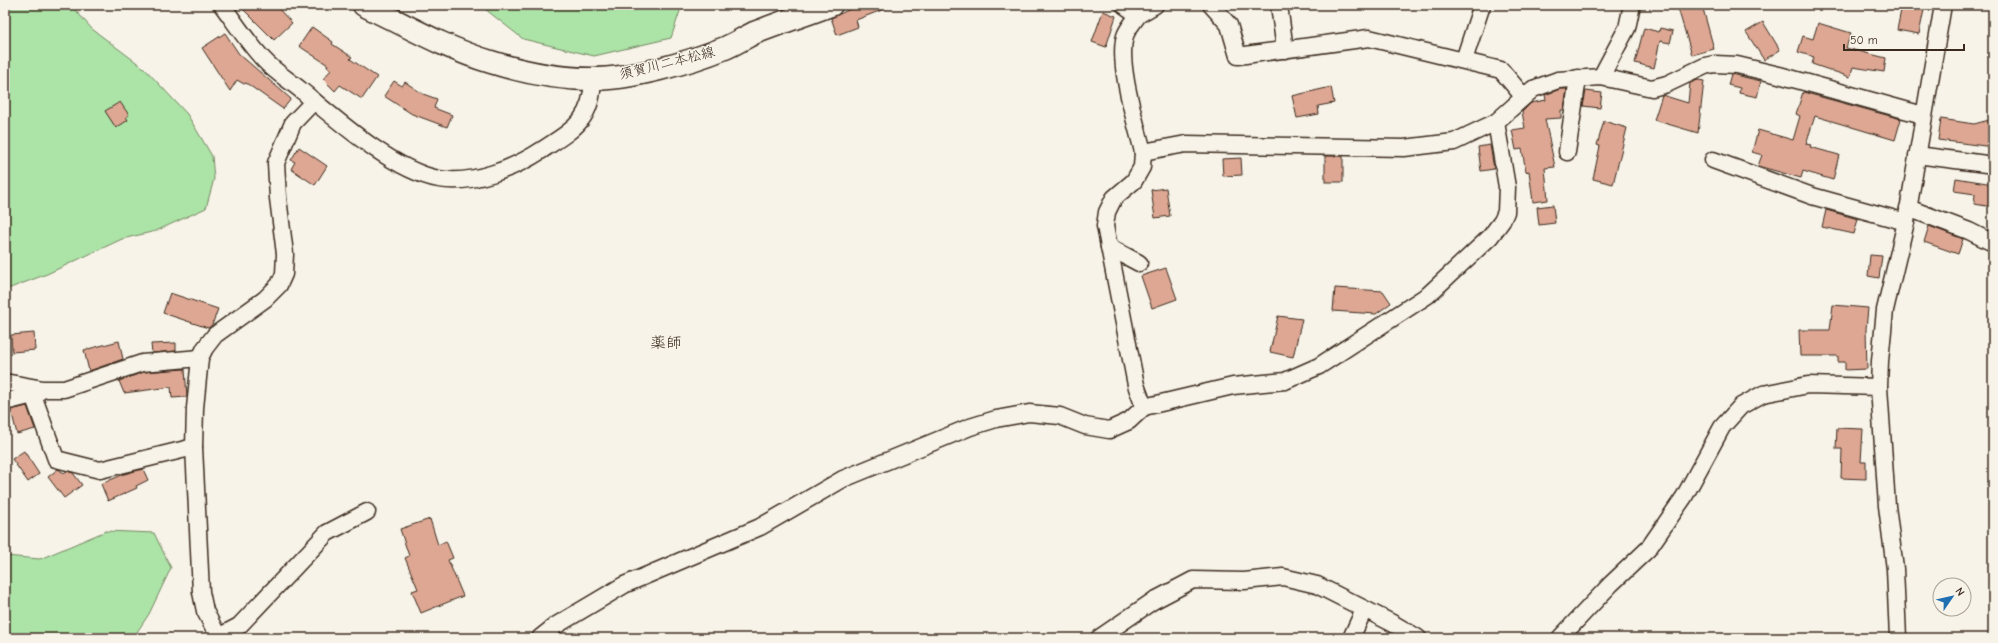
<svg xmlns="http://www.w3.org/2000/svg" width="1998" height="643" viewBox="0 0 1998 643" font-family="'Comic Neue','Klee One',sans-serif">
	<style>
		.green { fill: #ace3a7; stroke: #748662 }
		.building { fill: #dda793; stroke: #3b2a1e }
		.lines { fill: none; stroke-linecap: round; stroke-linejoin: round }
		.minor-casing { stroke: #3b2a1e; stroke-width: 19 }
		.secondary-casing { stroke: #3b2a1e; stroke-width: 25 }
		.minor { stroke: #f7f3e8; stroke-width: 16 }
		.secondary { stroke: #f7f3e8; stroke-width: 22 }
		.labels { text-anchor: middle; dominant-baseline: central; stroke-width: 3; stroke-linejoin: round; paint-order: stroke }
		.street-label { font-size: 14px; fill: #3b2a1e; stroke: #f7f3e8 }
		.quarter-label { font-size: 16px; fill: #3b2a1e; stroke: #f7f3e8 }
	</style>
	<rect width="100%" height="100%" fill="#f7f3e8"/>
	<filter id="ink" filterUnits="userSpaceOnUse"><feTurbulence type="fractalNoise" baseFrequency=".025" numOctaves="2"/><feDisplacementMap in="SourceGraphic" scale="8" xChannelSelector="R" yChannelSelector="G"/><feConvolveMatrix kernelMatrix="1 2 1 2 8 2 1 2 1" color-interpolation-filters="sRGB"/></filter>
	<g filter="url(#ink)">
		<g class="green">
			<path d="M 5,5 L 71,5 L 92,29 L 144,68 L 187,114 L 212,156 L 214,179 L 206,208 L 156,231 L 122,239 L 47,274 L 5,290 Z"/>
			<path d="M 480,5 L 682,5 L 671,38 L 594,56 L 523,39 Z"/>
			<path d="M 106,531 L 154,533 L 171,568 L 149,614 L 133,638 L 5,638 L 5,556 L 40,559 Z"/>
		</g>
		<g class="building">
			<path d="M 239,5 L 275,5 L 292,23 L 274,40 Z"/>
			<path d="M 859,5 L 892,6 L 856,20 L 858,27 L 837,35 L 831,18 Z"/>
			<path d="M 1677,5 L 1702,5 L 1714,49 L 1692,55 Z"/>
			<path d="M 1902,5 L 1925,5 L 1919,34 L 1897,30 Z"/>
			<path d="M 1103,11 L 1116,16 L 1106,47 L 1092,42 Z"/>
			<path d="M 1763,22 L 1780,50 L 1764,60 L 1746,32 Z"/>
			<path d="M 1818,23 L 1851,33 L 1846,48 L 1886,58 L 1884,72 L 1853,67 L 1850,77 L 1812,64 L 1814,57 L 1798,52 L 1803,36 L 1813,39 Z"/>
			<path d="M 312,27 L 333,42 L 332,44 L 352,57 L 350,59 L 377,77 L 362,99 L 340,85 L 335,91 L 323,79 L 331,70 L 327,67 L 328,65 L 299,46 Z"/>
			<path d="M 1644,28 L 1659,32 L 1660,28 L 1673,31 L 1670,43 L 1660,41 L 1654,68 L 1635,63 Z"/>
			<path d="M 225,33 L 239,54 L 291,99 L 283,109 L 246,83 L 244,84 L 237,80 L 230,91 L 202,48 Z"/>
			<path d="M 1731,74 L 1761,81 L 1757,97 L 1739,93 L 1740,88 L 1728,85 Z"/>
			<path d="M 1698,80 L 1704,81 L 1698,133 L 1654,120 L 1662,95 L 1688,103 L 1690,83 Z"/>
			<path d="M 394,81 L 402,86 L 405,82 L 423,94 L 437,99 L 434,108 L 452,115 L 447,127 L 412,114 L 384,96 Z"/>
			<path d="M 1331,87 L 1334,103 L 1318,106 L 1319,114 L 1297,118 L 1292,96 Z"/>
			<path d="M 1560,89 L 1567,89 L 1564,110 L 1561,110 L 1561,118 L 1545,119 L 1555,167 L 1545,168 L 1548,200 L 1533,202 L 1529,171 L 1526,172 L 1522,149 L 1516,150 L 1512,130 L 1525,128 L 1522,112 L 1531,103 L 1546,100 L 1545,95 Z"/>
			<path d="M 1586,91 L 1602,93 L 1600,108 L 1583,106 Z"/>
			<path d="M 1803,92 L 1901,119 L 1895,140 L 1815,116 L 1806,144 L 1811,145 L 1810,147 L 1839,155 L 1833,180 L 1803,171 L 1801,178 L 1758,166 L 1762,155 L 1752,152 L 1758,130 L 1793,140 L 1800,116 L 1796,114 Z"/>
			<path d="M 120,102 L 129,115 L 126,117 L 128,120 L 116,128 L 105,111 Z"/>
			<path d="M 1941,119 L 1974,124 L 1993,119 L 1993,147 L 1938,140 Z"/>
			<path d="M 1604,121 L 1627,128 L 1613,184 L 1593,179 L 1600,146 L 1597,145 Z"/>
			<path d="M 1490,145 L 1494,169 L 1481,171 L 1478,147 Z"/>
			<path d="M 299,147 L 327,166 L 315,185 L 291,169 L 295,162 L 291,160 Z"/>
			<rect x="1325" y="156" width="18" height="26"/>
			<path d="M 1241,158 L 1242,175 L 1223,176 L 1222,159 Z"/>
			<path d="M 1956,178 L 1993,184 L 1993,207 L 1974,204 L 1975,194 L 1954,191 Z"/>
			<path d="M 1166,188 L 1170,216 L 1155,218 L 1151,190 Z"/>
			<path d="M 1553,205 L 1555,223 L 1539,225 L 1537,207 Z"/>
			<path d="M 1826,210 L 1858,219 L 1854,234 L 1822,227 Z"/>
			<path d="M 1929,226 L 1963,239 L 1958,254 L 1924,242 Z"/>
			<path d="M 1870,255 L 1882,256 L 1879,278 L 1868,276 Z"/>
			<path d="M 1166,268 L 1177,299 L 1152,308 L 1141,276 Z"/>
			<path d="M 1335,288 L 1383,291 L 1391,303 L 1376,314 L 1333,311 Z"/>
			<path d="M 170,293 L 218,309 L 212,325 L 208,328 L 163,313 Z"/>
			<path d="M 1833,305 L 1868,308 L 1866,329 L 1867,369 L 1845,370 L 1845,362 L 1838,362 L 1838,356 L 1800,356 L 1799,330 L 1830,330 Z"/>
			<path d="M 1278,316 L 1302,319 L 1293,357 L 1270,352 Z"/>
			<path d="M 34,333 L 35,350 L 12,352 L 11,335 Z"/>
			<path d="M 119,341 L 123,359 L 89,371 L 84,350 Z"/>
			<path d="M 176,343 L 176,351 L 152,353 L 151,344 Z"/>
			<path d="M 185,369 L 187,397 L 172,398 L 171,387 L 124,393 L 119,381 L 144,372 Z"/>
			<path d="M 27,406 L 35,429 L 17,434 L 11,410 Z"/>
			<path d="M 1837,428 L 1863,429 L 1861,462 L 1866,462 L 1866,479 L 1841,478 L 1842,449 L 1836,449 Z"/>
			<path d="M 24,451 L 39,474 L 28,482 L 12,459 Z"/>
			<path d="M 58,469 L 64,473 L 67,471 L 73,473 L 82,485 L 64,498 L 48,477 Z"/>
			<path d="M 143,469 L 148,480 L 136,486 L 137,488 L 108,501 L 101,484 L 124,474 Z"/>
			<path d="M 430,519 L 438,545 L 446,541 L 453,558 L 448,560 L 463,596 L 421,613 L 412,591 L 418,589 L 405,558 L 409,556 L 400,529 Z"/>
		</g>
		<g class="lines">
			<defs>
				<g id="minor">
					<path d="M 222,5 C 236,24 248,43 264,60 C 275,72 290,81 302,91 C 337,120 394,171 439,179 C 472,185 515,168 542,150 C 574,129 592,120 593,79"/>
					<path d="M 1124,5 L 1138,15 C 1134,22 1127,29 1125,36 C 1117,64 1136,123 1143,152 L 1186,144 L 1404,148 L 1454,142 L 1496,122 L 1533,89 L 1558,80 L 1601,77 L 1652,88 L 1667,84 L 1705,66 L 1715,64 L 1737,65 L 1779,75 L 1923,115"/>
					<path d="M 1211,5 L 1229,25 L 1238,56 L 1369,38 L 1501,70 L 1523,96"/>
					<path d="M 1279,5 L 1285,50"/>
					<path d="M 1138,15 L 1155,5"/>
					<path d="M 1464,60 L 1482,5"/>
					<path d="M 1601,77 L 1627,28 L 1632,5"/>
					<path d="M 1143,152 L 1142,167 L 1134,181 L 1114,198 L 1107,212 L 1105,226 L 1136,385 L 1144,407 L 1233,386 L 1285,381 L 1319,366 L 1428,295 L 1490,237 L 1502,221 L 1506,212 L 1507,187 L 1496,122"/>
					<path d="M 1567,152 L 1578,78"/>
					<path d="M 1917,155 L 1986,164"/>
					<path d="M 1713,160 L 1812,196 L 1906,222"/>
					<path d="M 1908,208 L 1969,231 L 1993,243"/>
					<path d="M 1109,247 L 1139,263"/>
					<path d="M 5,382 L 43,389 L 64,389 L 142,363 L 200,358"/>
					<path d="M 33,395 L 56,459 L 100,470 L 194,447"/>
					<path d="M 5,402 L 33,395 L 42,390"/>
					<path d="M 218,637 L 239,626 L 327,533 L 367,512"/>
					<path d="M 219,638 L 205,611 L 201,592 L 194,447 L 195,408 L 200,358 L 205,348 L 215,335 L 265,299 L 279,285 L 284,274 L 285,254 L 278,198 L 276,163 L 293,123 L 314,101"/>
					<path d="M 540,638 L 555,626 L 624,585 L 760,527 L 843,479 L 970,427 L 996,419 L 1029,413 L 1060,416 L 1085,426 L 1109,430 L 1129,421 L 1144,407"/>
					<path d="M 1099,638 L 1153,601 L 1193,580 L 1244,581 L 1283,577 L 1317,585 L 1392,623 L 1418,638"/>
					<path d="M 1351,638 L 1364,610"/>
					<path d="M 1560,638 L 1611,584 L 1648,549 L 1684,497 L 1722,427 L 1741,406 L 1763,394 L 1808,385 L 1879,387"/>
					<path d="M 1898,638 L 1895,569 L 1887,506 L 1879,387 L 1880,361 L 1885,310 L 1906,222 L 1943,5"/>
				</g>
				<path id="secondary" d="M 364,5 C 405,25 447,49 491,62 C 523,72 558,79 592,79 C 631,79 688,63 725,48 C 735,44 744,38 754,33 C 780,23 806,14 831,5"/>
			</defs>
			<use href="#minor" class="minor-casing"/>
			<use href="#secondary" class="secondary-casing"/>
			<use href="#minor" class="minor"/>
			<use href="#secondary" class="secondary"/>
		</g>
	</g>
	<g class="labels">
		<g class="street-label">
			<text transform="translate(667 63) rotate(-14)">須賀川二本松線</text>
		</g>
		<g class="quarter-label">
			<text x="666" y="343">薬師</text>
		</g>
	</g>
	<rect width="1998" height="643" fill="none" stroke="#f7f3e8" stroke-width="20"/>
	<rect x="10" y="10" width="1978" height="623" fill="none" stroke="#3b2a1e" stroke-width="1.5" filter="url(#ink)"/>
	<g transform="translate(1952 597) rotate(56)"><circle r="19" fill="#f7f3e8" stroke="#aca397"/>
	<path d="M0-3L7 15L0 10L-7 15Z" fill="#1f6fb2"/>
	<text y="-6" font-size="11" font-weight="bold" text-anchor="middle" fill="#3b2a1e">N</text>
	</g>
	<path d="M1844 44v6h120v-6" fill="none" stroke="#3b2a1e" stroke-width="2"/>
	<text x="1850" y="44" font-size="12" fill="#3b2a1e" stroke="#f7f3e8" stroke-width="3" paint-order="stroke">50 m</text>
</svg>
